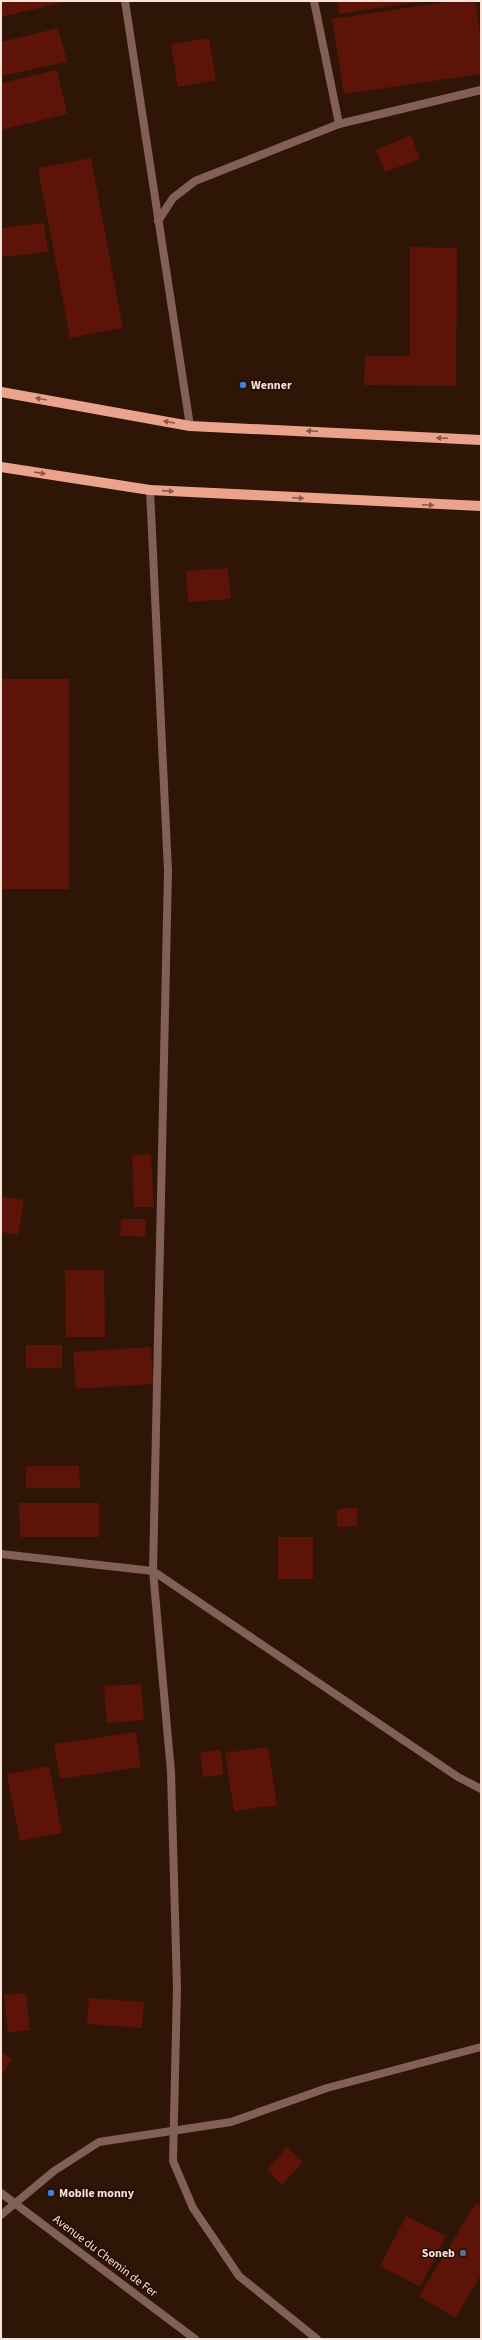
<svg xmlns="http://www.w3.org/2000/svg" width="482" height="2340" viewBox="0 0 482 2340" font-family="'Source Sans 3',sans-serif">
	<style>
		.building { fill: #5e1308 }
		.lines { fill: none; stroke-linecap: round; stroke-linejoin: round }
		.street { stroke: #836055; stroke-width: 8 }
		.primary { stroke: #eca38e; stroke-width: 10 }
		.oneway { fill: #885748 }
		.shop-dot { fill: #3f7fe0; stroke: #240b01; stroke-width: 1.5 }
		.service-dot { fill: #5c6f8a; stroke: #240b01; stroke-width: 1.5 }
		.labels { text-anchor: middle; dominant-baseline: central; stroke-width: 3; stroke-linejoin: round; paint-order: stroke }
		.poi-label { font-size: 12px; font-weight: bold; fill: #f7e4db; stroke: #240b01; text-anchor: start }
		.street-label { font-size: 12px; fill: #f7e4db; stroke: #240b01 }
	</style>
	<rect width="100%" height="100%" fill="#2f1506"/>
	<g class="building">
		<path d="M 1,1 L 64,1 L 64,2 L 1,17 Z"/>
		<path d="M 337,1 L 417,1 L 417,2 L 339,14 Z"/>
		<path d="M 452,1 L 475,1 L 481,39 L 481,74 L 344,94 L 332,19 Z"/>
		<path d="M 58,28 L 67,62 L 1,76 L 1,42 Z"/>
		<path d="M 209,38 L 216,80 L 178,87 L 171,44 Z"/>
		<path d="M 57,70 L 67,114 L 1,130 L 1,83 Z"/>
		<path d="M 411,135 L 420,159 L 385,172 L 376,150 Z"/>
		<path d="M 91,158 L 123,328 L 70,338 L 38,168 Z"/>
		<path d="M 44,223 L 48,252 L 1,257 L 1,228 Z"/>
		<path d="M 410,247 L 457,248 L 456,386 L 364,385 L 365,356 L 410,356 Z"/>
		<path d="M 228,568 L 231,599 L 188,602 L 186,571 Z"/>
		<rect x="1" y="679" width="68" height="210"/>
		<path d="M 151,1154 L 154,1207 L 134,1207 L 132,1155 Z"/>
		<path d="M 1,1196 L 24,1200 L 18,1235 L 1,1232 Z"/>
		<path d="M 121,1219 L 146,1219 L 145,1237 L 120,1236 Z"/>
		<path d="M 65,1270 L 104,1270 L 105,1337 L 66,1337 Z"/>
		<rect x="26" y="1345" width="36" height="23"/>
		<path d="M 151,1347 L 153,1384 L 76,1389 L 73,1352 Z"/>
		<path d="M 26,1466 L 79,1466 L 80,1488 L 26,1488 Z"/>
		<path d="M 19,1503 L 99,1503 L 99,1537 L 20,1537 Z"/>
		<path d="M 357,1508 L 357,1526 L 337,1527 L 337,1509 Z"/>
		<rect x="278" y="1537" width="35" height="42"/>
		<path d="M 141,1684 L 144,1720 L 107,1723 L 104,1686 Z"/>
		<path d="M 136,1732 L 141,1767 L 60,1779 L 54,1744 Z"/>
		<path d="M 268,1747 L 277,1805 L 234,1811 L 225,1753 Z"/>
		<path d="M 221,1750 L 223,1775 L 203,1777 L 200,1752 Z"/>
		<path d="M 49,1766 L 62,1833 L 20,1841 L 7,1774 Z"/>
		<path d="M 26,1993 L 30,2030 L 8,2033 L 4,1995 Z"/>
		<path d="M 89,1998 L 144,2002 L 142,2028 L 87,2024 Z"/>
		<path d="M 1,2052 L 12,2059 L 1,2075 Z"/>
		<path d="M 287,2147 L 303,2162 L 282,2185 L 267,2170 Z"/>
		<path d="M 476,2203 L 481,2206 L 481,2275 L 455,2318 L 419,2296 Z"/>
		<path d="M 406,2216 L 446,2236 L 420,2287 L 380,2266 Z"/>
	</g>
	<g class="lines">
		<g class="street">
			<path d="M 125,1 L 190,426"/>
			<path d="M 314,1 L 339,124"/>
			<path d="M 158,221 L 173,198 L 195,181 L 339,124 L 481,90"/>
			<path d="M 150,490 L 168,871 L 153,1571 L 171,1772 L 177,1988 L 173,2161 L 193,2208 L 239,2276 L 317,2339"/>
			<path d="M 1,1554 L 153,1571 L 458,1777 L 481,1789"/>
			<path d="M 1,2193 L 195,2339"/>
			<path d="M 1,2215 L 54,2171 L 99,2142 L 231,2122 L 327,2088 L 481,2047"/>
		</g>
		<g class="primary">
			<path d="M 1,392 L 190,426 L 481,440"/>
			<path d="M 1,467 L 150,490 L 481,506"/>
		</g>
	</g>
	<defs><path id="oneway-solid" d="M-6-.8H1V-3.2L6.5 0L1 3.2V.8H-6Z"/></defs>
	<g class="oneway">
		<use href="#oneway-solid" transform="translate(41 399) rotate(-170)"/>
		<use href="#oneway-solid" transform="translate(169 422) rotate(-169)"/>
		<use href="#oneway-solid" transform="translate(312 431) rotate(-177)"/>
		<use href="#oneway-solid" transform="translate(442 438) rotate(-177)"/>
		<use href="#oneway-solid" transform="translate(40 473) rotate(9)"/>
		<use href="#oneway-solid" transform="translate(168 491) rotate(4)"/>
		<use href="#oneway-solid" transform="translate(298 498) rotate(3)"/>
		<use href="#oneway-solid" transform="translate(428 505) rotate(3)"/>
	</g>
	<g class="shop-dot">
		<circle cx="243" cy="385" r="4"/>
		<circle cx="51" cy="2193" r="4"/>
	</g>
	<circle class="service-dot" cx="463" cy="2253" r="4"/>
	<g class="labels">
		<g class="poi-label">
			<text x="251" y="385">Wenner</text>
			<text x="59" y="2193">Mobile monny</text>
			<text x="455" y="2253" text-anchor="end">Soneb</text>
		</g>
		<g class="street-label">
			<text transform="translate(105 2256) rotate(37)">Avenue du Chemin de Fer</text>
		</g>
	</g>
	<rect width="482" height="2340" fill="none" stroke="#f7e4db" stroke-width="4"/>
</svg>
